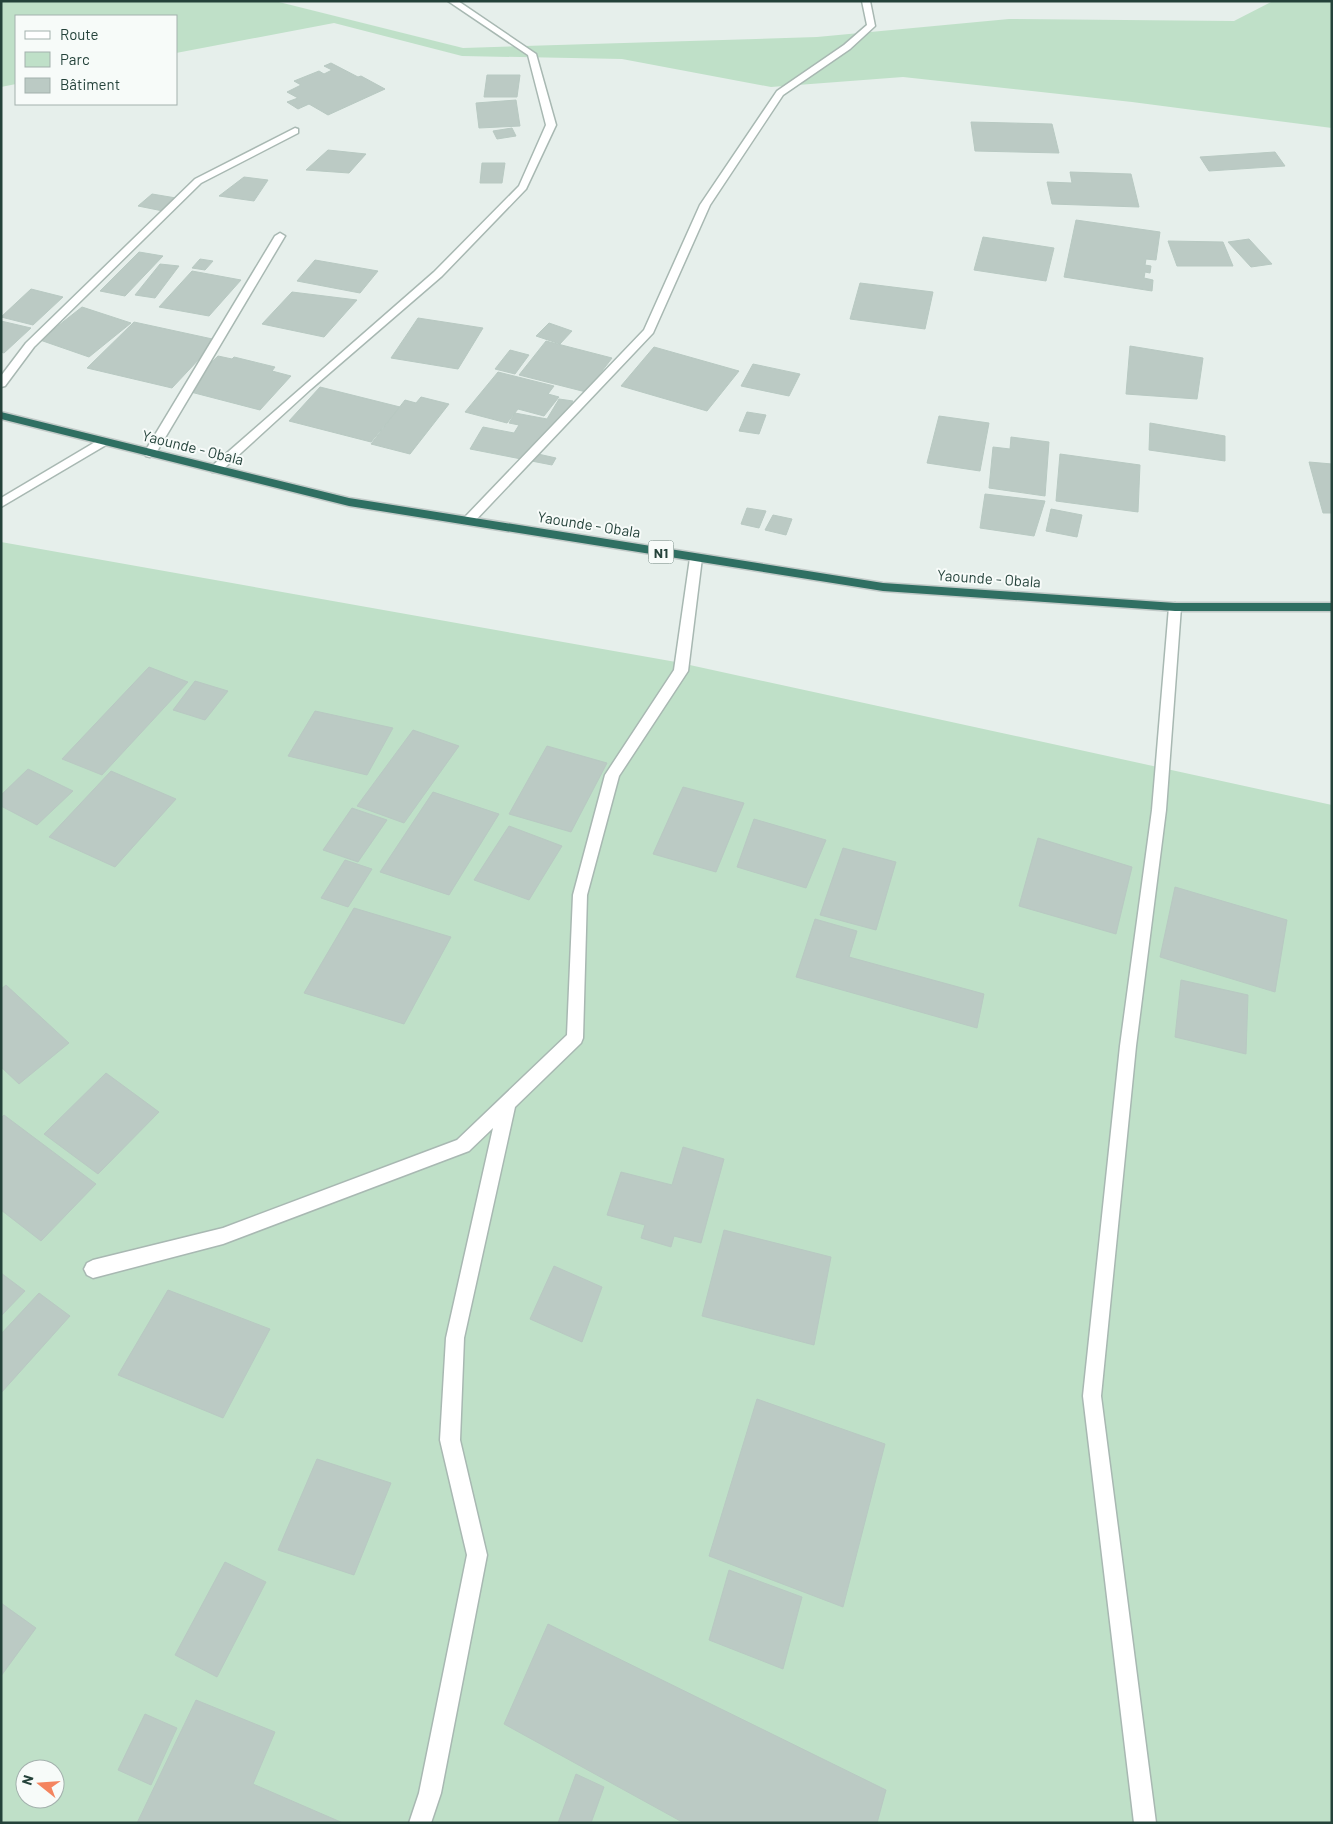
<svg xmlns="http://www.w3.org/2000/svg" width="1333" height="1824" viewBox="0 0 1333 1824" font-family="Barlow,sans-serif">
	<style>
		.green { fill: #bfe0c8; fill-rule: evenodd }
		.building { fill: #bbcac4; stroke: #b8c9c2 }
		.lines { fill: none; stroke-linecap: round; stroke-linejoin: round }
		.minor-casing { stroke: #a8b8b2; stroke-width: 3 }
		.highway-casing { stroke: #c2cac8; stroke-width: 3 }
		.minor { fill: #fff; fill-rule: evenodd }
		.highway { fill: #2f6f62; fill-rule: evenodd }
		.labels { text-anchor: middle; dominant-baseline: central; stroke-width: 4; stroke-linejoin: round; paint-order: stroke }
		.shield { fill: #f7fbf9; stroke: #637a73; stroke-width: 1 }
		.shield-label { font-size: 14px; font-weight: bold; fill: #24423a }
		.street-label { font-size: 15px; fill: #24423a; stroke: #f7fbf9 }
	</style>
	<rect width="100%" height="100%" fill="#e6efeb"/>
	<g class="green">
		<path d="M 1,1 L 275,1 L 463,48 L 817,37 L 1009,19 L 1234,21 L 1273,1 L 1332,1 L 1332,128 L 1132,102 L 903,77 L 771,87 L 622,59 L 462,56 L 334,23 L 176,53 L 176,16 L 16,16 L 16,84 L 1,87 Z"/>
		<path d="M 1,542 L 676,662 L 1332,805 L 1332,1823 L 1,1823 ZM 25,1769 L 55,1769 L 55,1799 L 25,1799 Z"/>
	</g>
	<g class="building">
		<path d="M 331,63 L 358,77 L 361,76 L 385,89 L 328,115 L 309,104 L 298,109 L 287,102 L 298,98 L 287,92 L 301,85 L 294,81 L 319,71 L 324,74 L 332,70 L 324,66 Z"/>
		<path d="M 487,75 L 520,75 L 517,97 L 484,97 Z"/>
		<path d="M 516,100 L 520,126 L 479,128 L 476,103 Z"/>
		<path d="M 971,122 L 1052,124 L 1059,153 L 975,151 Z"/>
		<path d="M 512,128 L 516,136 L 497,139 L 493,131 Z"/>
		<path d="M 328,150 L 366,154 L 349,173 L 306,170 Z"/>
		<path d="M 1275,152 L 1285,166 L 1209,171 L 1200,157 Z"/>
		<path d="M 482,163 L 505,163 L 502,183 L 480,183 Z"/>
		<path d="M 1070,172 L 1131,174 L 1139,207 L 1052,204 L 1047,182 L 1072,183 Z"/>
		<path d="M 244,177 L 268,180 L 254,201 L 219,196 Z"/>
		<path d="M 152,194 L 176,198 L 163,211 L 138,206 Z"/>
		<path d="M 1076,220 L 1160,232 L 1156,260 L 1146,259 L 1145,265 L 1151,266 L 1150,273 L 1145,272 L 1144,278 L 1153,280 L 1152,291 L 1064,277 Z"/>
		<path d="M 983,237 L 1054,248 L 1046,281 L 974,270 Z"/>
		<path d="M 1249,239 L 1272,264 L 1251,267 L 1228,242 Z"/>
		<path d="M 1168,241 L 1223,242 L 1233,266 L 1177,266 Z"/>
		<path d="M 139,252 L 163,256 L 125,296 L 100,291 Z"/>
		<path d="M 200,259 L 213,261 L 205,270 L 192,268 Z"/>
		<path d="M 315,260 L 378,271 L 360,293 L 297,281 Z"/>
		<path d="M 160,264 L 179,266 L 155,298 L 135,295 Z"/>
		<path d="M 192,271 L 241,280 L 209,316 L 159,307 Z"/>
		<path d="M 860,283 L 933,292 L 925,329 L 850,319 Z"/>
		<path d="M 31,289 L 63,297 L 33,325 L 1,317 Z"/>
		<path d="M 292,292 L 357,300 L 324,337 L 262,324 Z"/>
		<path d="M 82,307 L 131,323 L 89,357 L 40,340 Z"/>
		<path d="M 418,318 L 483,328 L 458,369 L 391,358 Z"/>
		<path d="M 1,321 L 31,328 L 4,353 L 1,352 Z"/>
		<path d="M 134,322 L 217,340 L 172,388 L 87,368 Z"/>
		<path d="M 549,323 L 572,331 L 560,344 L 536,336 Z"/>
		<path d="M 546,341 L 612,358 L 586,392 L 519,375 Z"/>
		<path d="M 1130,346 L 1203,358 L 1197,399 L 1126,394 Z"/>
		<path d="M 654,347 L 739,371 L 707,411 L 621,386 Z"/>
		<path d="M 510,350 L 529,355 L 515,374 L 495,369 Z"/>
		<path d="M 218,356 L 232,359 L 234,357 L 275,367 L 272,371 L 291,376 L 260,410 L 183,390 Z"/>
		<path d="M 753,364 L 800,374 L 789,396 L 741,386 Z"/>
		<path d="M 498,372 L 554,386 L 548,394 L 559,397 L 544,416 L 518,409 L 507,423 L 465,412 Z"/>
		<path d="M 320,387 L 400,407 L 371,442 L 289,421 Z"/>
		<path d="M 421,397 L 449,404 L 410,454 L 371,444 L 405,400 L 416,403 Z"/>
		<path d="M 559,399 L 573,401 L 549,444 L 544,443 L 538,454 L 556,458 L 552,465 L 470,449 L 483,427 L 514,433 L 519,425 L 509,423 L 515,413 L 547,419 Z"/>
		<path d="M 747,412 L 766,415 L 759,434 L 739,431 Z"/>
		<path d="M 939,416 L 989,423 L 980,471 L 927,463 Z"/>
		<path d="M 1150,423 L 1225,436 L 1225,461 L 1149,450 Z"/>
		<path d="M 1011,437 L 1049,442 L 1045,496 L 989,488 L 993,447 L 1010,449 Z"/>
		<path d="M 1060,454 L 1140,465 L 1138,512 L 1056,501 Z"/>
		<path d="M 1309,462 L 1332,464 L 1332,513 L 1323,513 Z"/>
		<path d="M 985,494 L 1045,501 L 1034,536 L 980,528 Z"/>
		<path d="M 747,508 L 766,511 L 759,528 L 741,524 Z"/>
		<path d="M 1051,509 L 1082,515 L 1077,537 L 1046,531 Z"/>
		<path d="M 773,515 L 792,519 L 786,535 L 765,530 Z"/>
		<path d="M 149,667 L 188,682 L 102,775 L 62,759 Z"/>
		<path d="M 195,681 L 228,691 L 205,720 L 173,710 Z"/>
		<path d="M 315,711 L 393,728 L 367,775 L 288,756 Z"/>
		<path d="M 413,730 L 459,746 L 404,823 L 357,806 Z"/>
		<path d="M 547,746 L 607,763 L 571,832 L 509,814 Z"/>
		<path d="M 28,769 L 73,791 L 37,825 L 1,806 L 1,795 Z"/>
		<path d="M 111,771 L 176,799 L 115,867 L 49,837 Z"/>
		<path d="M 683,787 L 744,803 L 716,872 L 653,854 Z"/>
		<path d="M 433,792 L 499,814 L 449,895 L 380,872 Z"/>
		<path d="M 352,808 L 387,820 L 358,862 L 323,850 Z"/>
		<path d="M 754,819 L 826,840 L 806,888 L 737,867 Z"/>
		<path d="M 509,826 L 562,846 L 529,900 L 474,880 Z"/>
		<path d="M 1038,838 L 1132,867 L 1116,934 L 1019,906 Z"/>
		<path d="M 843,848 L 896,862 L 876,930 L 820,915 Z"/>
		<path d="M 345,860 L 372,869 L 348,907 L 321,898 Z"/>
		<path d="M 1175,887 L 1287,920 L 1275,992 L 1160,957 Z"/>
		<path d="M 354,908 L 451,937 L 404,1024 L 304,993 Z"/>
		<path d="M 815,919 L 857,931 L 849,957 L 984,994 L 977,1028 L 796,977 Z"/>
		<path d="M 1181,980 L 1248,995 L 1246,1054 L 1175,1037 Z"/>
		<path d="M 6,985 L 69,1043 L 19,1084 L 1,1067 L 1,989 Z"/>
		<path d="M 106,1073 L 159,1112 L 98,1174 L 44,1134 Z"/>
		<path d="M 4,1115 L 96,1184 L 41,1241 L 1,1210 L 1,1118 Z"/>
		<path d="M 683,1147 L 724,1159 L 701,1243 L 674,1236 L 671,1247 L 641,1238 L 645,1225 L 607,1215 L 621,1172 L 672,1185 Z"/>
		<path d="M 724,1230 L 831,1257 L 814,1345 L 702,1316 Z"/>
		<path d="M 554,1266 L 602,1287 L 582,1342 L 530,1319 Z"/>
		<path d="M 1,1273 L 25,1291 L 1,1316 Z"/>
		<path d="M 168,1290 L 270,1329 L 223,1418 L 118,1375 Z"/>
		<path d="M 39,1293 L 70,1316 L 1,1393 L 1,1334 Z"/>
		<path d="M 757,1399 L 885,1444 L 843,1607 L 709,1556 Z"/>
		<path d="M 317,1459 L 391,1483 L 354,1575 L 278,1550 Z"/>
		<path d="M 225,1562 L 266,1582 L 217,1677 L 175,1655 Z"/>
		<path d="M 729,1570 L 802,1597 L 783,1669 L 709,1640 Z"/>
		<path d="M 1,1603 L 36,1628 L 1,1676 Z"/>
		<path d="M 548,1624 L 886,1790 L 877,1823 L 684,1823 L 504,1724 Z"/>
		<path d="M 196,1700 L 275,1732 L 253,1784 L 343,1823 L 137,1823 Z"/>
		<path d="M 145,1714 L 177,1728 L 151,1785 L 118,1770 Z"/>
		<path d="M 576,1774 L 604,1787 L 591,1823 L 558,1823 Z"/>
	</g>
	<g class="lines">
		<defs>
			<g id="minor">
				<path d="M 448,1 L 458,1 L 536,54 L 556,125 L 526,189 L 442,276 L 311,389 L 220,472 L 212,472 L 210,469 L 212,466 L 434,272 L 519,186 L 546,125 L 528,55 Z"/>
				<path d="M 862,1 L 870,1 L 875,26 L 850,49 L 783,95 L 710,205 L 653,333 L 472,524 L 464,524 L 462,521 L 464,518 L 644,330 L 700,205 L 777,91 L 844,45 L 867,25 Z"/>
				<path d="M 295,128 L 298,129 L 298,133 L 201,183 L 34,347 L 5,386 L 1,387 L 1,376 L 26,343 L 195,179 Z"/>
				<path d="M 280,233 L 285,236 L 156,453 L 150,457 L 146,456 L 144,453 L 275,236 Z"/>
				<path d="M 102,438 L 106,439 L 108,442 L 106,445 L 1,507 L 1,498 Z"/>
				<path d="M 696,554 L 702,558 L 688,671 L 619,776 L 587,895 L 583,1038 L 581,1043 L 515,1107 L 464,1338 L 460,1440 L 487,1555 L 441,1793 L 431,1823 L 409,1823 L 419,1793 L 467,1555 L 440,1440 L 446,1338 L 493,1128 L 469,1151 L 223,1244 L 93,1278 L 87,1275 L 84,1269 L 87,1263 L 93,1260 L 223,1228 L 457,1140 L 567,1035 L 573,895 L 605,775 L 674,670 L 690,558 Z"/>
				<path d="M 1175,603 L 1181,607 L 1166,810 L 1136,1046 L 1101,1396 L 1156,1823 L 1134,1823 L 1083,1396 L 1120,1046 L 1152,810 L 1169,607 Z"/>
			</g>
			<path id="highway" d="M 1,412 L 349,498 L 883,583 L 1175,603 L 1332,603 L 1332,611 L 1175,611 L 883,591 L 349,506 L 1,419 Z"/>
		</defs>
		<use href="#minor" class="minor-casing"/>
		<use href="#highway" class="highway-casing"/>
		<use href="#minor" class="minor"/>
		<use href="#highway" class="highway"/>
	</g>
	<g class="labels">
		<rect class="shield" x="648.5" y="540.5" width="25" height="23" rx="4"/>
		<g class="shield-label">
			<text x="661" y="552">N1</text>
		</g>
		<g class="street-label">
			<text transform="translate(193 447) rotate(14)">Yaounde - Obala</text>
			<text transform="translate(589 524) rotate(9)">Yaounde - Obala</text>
			<text transform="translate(989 578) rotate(4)">Yaounde - Obala</text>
		</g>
	</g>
	<rect width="1333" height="1824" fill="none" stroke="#24423a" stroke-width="5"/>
	<rect x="15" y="15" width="162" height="90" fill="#f7fbf9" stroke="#a3b1ad"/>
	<rect x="25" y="31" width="25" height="8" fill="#ffffff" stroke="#a3b1ad"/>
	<text x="60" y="40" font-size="15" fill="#24423a">Route</text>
	<rect x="25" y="52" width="25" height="15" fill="#bfe0c8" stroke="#a3b1ad"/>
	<text x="60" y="65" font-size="15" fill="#24423a">Parc</text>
	<rect x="25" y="78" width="25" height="15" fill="#bbcac4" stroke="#a3b1ad"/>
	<text x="60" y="90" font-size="15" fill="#24423a">Bâtiment</text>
	<g transform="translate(40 1784) rotate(287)"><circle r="24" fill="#f7fbf9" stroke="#a3b1ad"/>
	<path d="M0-4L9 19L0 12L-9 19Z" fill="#f4845f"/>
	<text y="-8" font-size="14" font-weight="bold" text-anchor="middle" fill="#24423a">N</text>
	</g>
</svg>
